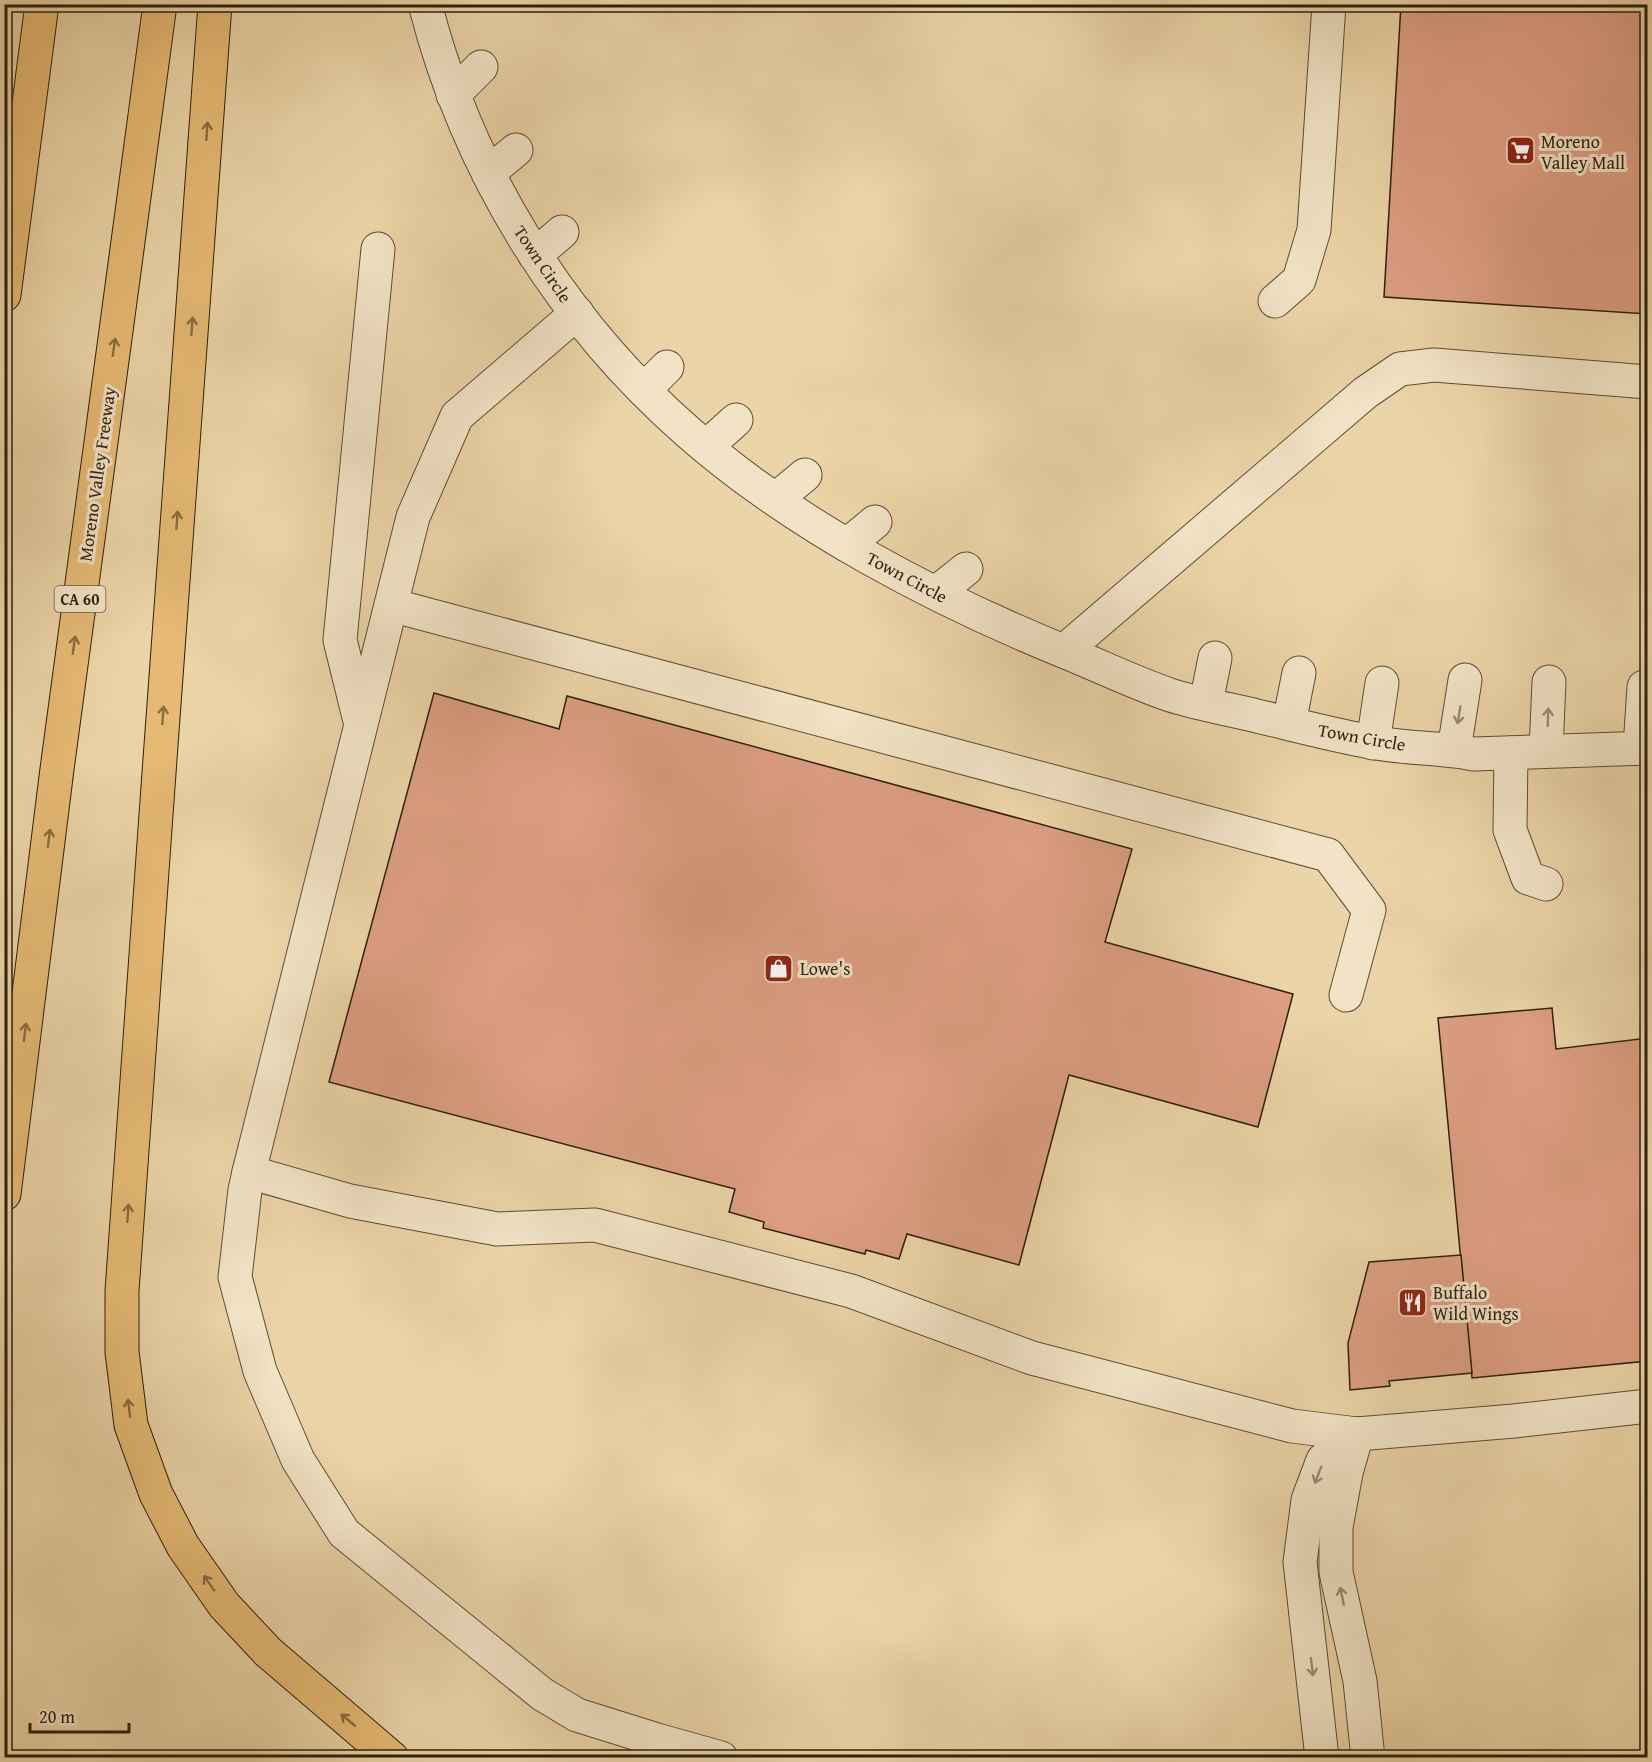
<svg xmlns="http://www.w3.org/2000/svg" width="1652" height="1762" viewBox="0 0 1652 1762" font-family="'Gentium Book Plus',serif">
	<style>
		.building { fill: #dd9e83; stroke: #2d1f0f; stroke-width: 1.5 }
		.lines { fill: none; stroke-linecap: round; stroke-linejoin: round }
		.minor-casing { stroke: #5c4c35; stroke-width: 35 }
		.highway-casing { stroke: #2d1f0f; stroke-width: 35 }
		.minor { stroke: #f2e3c6; stroke-width: 33 }
		.highway { stroke: #e6ba74; stroke-width: 33 }
		.oneway { stroke: #8a6c42 }
		.oneway2 { stroke: #998b74 }
		.labels { text-anchor: middle; dominant-baseline: central; stroke-width: 6; stroke-linejoin: round; paint-order: stroke }
		.shield { fill: #f2e3c6; stroke: #685a46; stroke-width: 1.5 }
		.shield-label { font-size: 16px; font-weight: bold; fill: #2d1f0f }
		.poi-label { font-size: 18px; fill: #2d1f0f; stroke: #f2e3c6; text-anchor: start }
		.street-label { font-size: 18px; fill: #2d1f0f; stroke: #f2e3c6 }
	</style>
	<rect width="100%" height="100%" fill="#ebd4a7"/>
	<filter id="stains"><feTurbulence type="fractalNoise" baseFrequency=".00333" numOctaves="4"/><feColorMatrix values="0 0 0 0 .2 0 0 0 0 .09 0 0 0 0 .02 0 0 0 .5 -.17"/></filter>
	<radialGradient id="worn" r=".72"><stop offset=".6" stop-color="#630" stop-opacity="0"/><stop offset="1" stop-color="#630" stop-opacity=".3"/></radialGradient>
	<g class="building">
		<path d="M 1401,4 L 1648,4 L 1648,314 L 1384,297 Z"/>
		<path d="M 434,693 L 559,729 L 567,696 L 1132,849 L 1105,942 L 1293,994 L 1258,1127 L 1069,1075 L 1019,1265 L 907,1234 L 899,1259 L 866,1250 L 865,1254 L 763,1228 L 764,1222 L 729,1212 L 735,1189 L 329,1082 Z"/>
		<path d="M 1552,1008 L 1556,1049 L 1648,1038 L 1648,1361 L 1472,1378 L 1438,1018 Z"/>
		<path d="M 1461,1255 L 1472,1373 L 1389,1381 L 1390,1386 L 1350,1390 L 1348,1343 L 1369,1262 Z"/>
	</g>
	<g class="lines">
		<defs>
			<g id="minor">
				<path d="M 425,4 C 467,169 560,320 688,432 C 795,526 937,600 1068,653 C 1102,667 1135,683 1170,695 C 1198,704 1228,709 1257,716 C 1295,725 1333,735 1371,742 C 1405,749 1440,747 1474,754 L 1648,748"/>
				<path d="M 453,95 L 481,67"/>
				<path d="M 488,173 L 516,150"/>
				<path d="M 535,255 L 562,232"/>
				<path d="M 1275,301 L 1299,280 L 1314,230 L 1329,4"/>
				<path d="M 577,313 L 457,416 L 413,517 L 249,1172 L 245,1190 L 235,1277 L 260,1371 L 298,1460 L 344,1533 L 542,1694 L 577,1715 L 657,1740 L 721,1758"/>
				<path d="M 644,390 L 667,367"/>
				<path d="M 706,447 L 736,420"/>
				<path d="M 776,499 L 805,475"/>
				<path d="M 847,545 L 875,522"/>
				<path d="M 936,593 L 966,569"/>
				<path d="M 391,605 L 1328,855 L 1369,910 L 1346,995"/>
				<path d="M 1064,651 L 1365,393 L 1400,369 L 1434,365 L 1648,382"/>
				<path d="M 1206,703 L 1215,658"/>
				<path d="M 360,721 L 340,640 L 378,249"/>
				<path d="M 1289,723 L 1299,673"/>
				<path d="M 1373,743 L 1382,683"/>
				<path d="M 1640,748 L 1644,687"/>
				<path d="M 1454,750 L 1465,680"/>
				<path d="M 1546,751 L 1549,682"/>
				<path d="M 1511,753 L 1510,830 L 1528,878 L 1546,884"/>
				<path d="M 249,1172 L 350,1201 L 497,1229 L 595,1225 L 851,1291 L 1032,1358 L 1292,1426 L 1357,1434 L 1514,1421 L 1648,1406"/>
				<path d="M 1357,1434 L 1346,1473 L 1336,1527 L 1336,1572 L 1360,1681 L 1368,1758"/>
				<path d="M 1322,1758 L 1300,1562 L 1308,1500 L 1323,1460 L 1357,1434"/>
			</g>
			<g id="highway">
				<path d="M 215,4 L 159,773 L 122,1291 L 122,1352 L 131,1425 L 156,1494 L 183,1546 L 224,1605 L 268,1652 L 392,1758"/>
				<path d="M 4,295 L 42,4"/>
				<path d="M 4,1194 L 57,769 L 160,4"/>
			</g>
		</defs>
		<use href="#minor" class="minor-casing"/>
		<use href="#highway" class="highway-casing"/>
		<use href="#minor" class="minor"/>
		<use href="#highway" class="highway"/>
	</g>
	<defs><path id="oneway-shaft" d="M-6 0H5M1.5-3L5.5 0L1.5 3" fill="none" stroke-width="1.6" stroke-linecap="round" stroke-linejoin="round" transform="scale(1.5)"/></defs>
	<g class="oneway">
		<use href="#oneway-shaft" transform="translate(207 131) rotate(-86)"/>
		<use href="#oneway-shaft" transform="translate(192 326) rotate(-86)"/>
		<use href="#oneway-shaft" transform="translate(114 347) rotate(-82)"/>
		<use href="#oneway-shaft" transform="translate(177 520) rotate(-86)"/>
		<use href="#oneway-shaft" transform="translate(74 645) rotate(-82)"/>
		<use href="#oneway-shaft" transform="translate(163 715) rotate(-86)"/>
		<use href="#oneway-shaft" transform="translate(49 838) rotate(-83)"/>
		<use href="#oneway-shaft" transform="translate(25 1032) rotate(-83)"/>
		<use href="#oneway-shaft" transform="translate(128 1213) rotate(-86)"/>
		<use href="#oneway-shaft" transform="translate(129 1408) rotate(-97)"/>
		<use href="#oneway-shaft" transform="translate(209 1583) rotate(-125)"/>
		<use href="#oneway-shaft" transform="translate(348 1720) rotate(-140)"/>
	</g>
	<g class="oneway2">
		<use href="#oneway-shaft" transform="translate(1459 715) rotate(99)"/>
		<use href="#oneway-shaft" transform="translate(1548 717) rotate(-88)"/>
		<use href="#oneway-shaft" transform="translate(1318 1475) rotate(111)"/>
		<use href="#oneway-shaft" transform="translate(1342 1596) rotate(-102)"/>
		<use href="#oneway-shaft" transform="translate(1312 1667) rotate(83)"/>
	</g>
	<defs>
		<symbol id="supermarket-square" viewBox="-11 -11 22 22"><rect x="-9" y="-9" width="18" height="18" rx="4" fill="#8f2418" stroke="#f2e3c6"/><path d="M-6-5.5h2.5l.6 2H6L4.5 2H-2.5L-4.4-4H-6ZM-1.5 3.2a1.3 1.3 0 1 0 .1 0ZM3 3.2a1.3 1.3 0 1 0 .1 0Z" fill="#fff"/></symbol>
		<symbol id="shop-square" viewBox="-11 -11 22 22"><rect x="-9" y="-9" width="18" height="18" rx="4" fill="#8f2418" stroke="#f2e3c6"/><path d="M-5-2.5h2.3a2.7 3.5 0 0 1 5.4 0H5L5.5 6h-11ZM-1.5-2.5h3a1.5 2.3 0 0 0-3 0Z" fill="#fff"/></symbol>
		<symbol id="restaurant-square" viewBox="-11 -11 22 22"><rect x="-9" y="-9" width="18" height="18" rx="4" fill="#8f2418" stroke="#f2e3c6"/><path d="M-5-6h1v4h1v-4h1v4h1v-4h1v5L-1.5 .5V6h-2V.5L-5-1ZM5-6V6H3V1.5H1.5Q1.5-4 5-6Z" fill="#fff"/></symbol>
	</defs>
	<g fill-rule="evenodd">
		<use href="#supermarket-square" x="1504" y="134" width="33" height="33"/>
		<use href="#shop-square" x="762" y="952" width="33" height="33"/>
		<use href="#restaurant-square" x="1396" y="1286" width="33" height="33"/>
	</g>
	<g class="labels">
		<rect class="shield" x="54.5" y="586" width="51" height="26" rx="4.5"/>
		<g class="shield-label">
			<text x="80" y="599">CA 60</text>
		</g>
		<g class="poi-label">
			<text x="1541" y="141">Moreno<tspan x="1541" dy="21">Valley Mall</tspan></text>
			<text x="800" y="968">Lowe's</text>
			<text x="1433" y="1292">Buffalo<tspan x="1433" dy="21">Wild Wings</tspan></text>
		</g>
		<g class="street-label">
			<text transform="translate(543 264) rotate(56)">Town Circle</text>
			<text transform="translate(97 474) rotate(-82)">Moreno Valley Freeway</text>
			<text transform="translate(907 577) rotate(28)">Town Circle</text>
			<text transform="translate(1362 737) rotate(10)">Town Circle</text>
		</g>
	</g>
	<rect width="1652" height="1762" fill="none" stroke="#ebd4a7" stroke-width="24"/>
	<rect x="6" y="6" width="1640" height="1750" fill="none" stroke="#2d1f0f" stroke-width="3"/>
	<rect x="12" y="12" width="1628" height="1738" fill="none" stroke="#2d1f0f" stroke-width="1.5"/>
	<path d="M30 1723v9h99v-9" fill="none" stroke="#2d1f0f" stroke-width="3"/>
	<text x="39" y="1723" font-size="18" fill="#2d1f0f" stroke="#f2e3c6" stroke-width="4.5" paint-order="stroke">20 m</text>
	<rect width="100%" height="100%" filter="url(#stains)"/>
	<rect width="100%" height="100%" fill="url(#worn)"/>
</svg>
